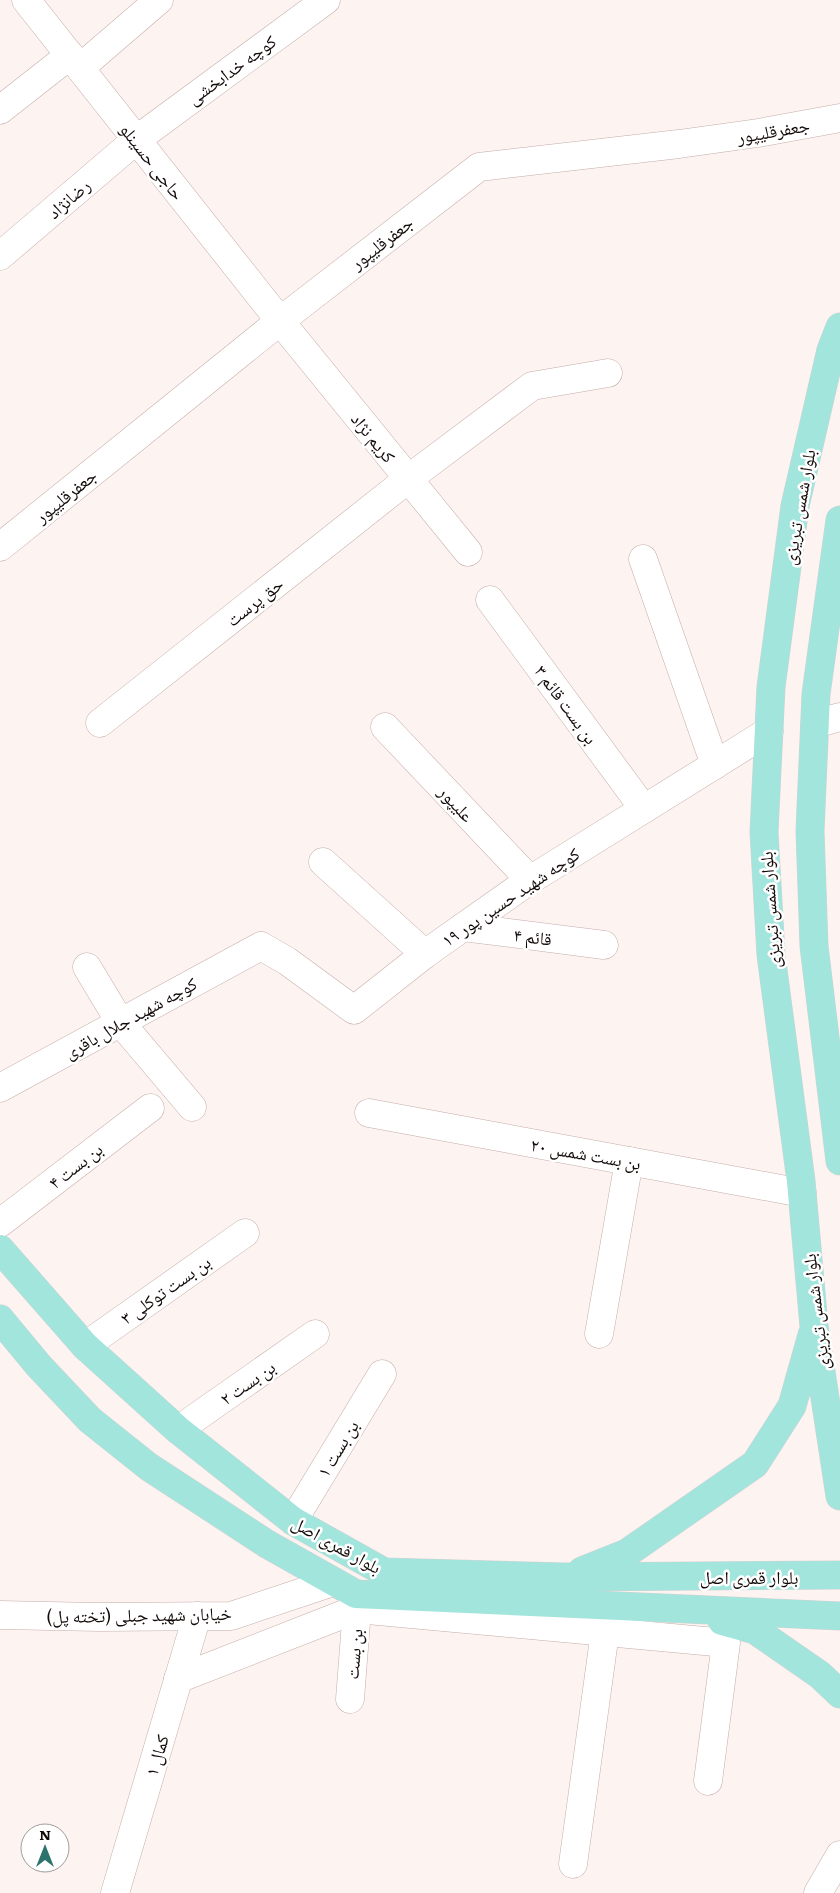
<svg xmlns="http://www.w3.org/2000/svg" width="840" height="1893" viewBox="0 0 840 1893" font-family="Literata,'Noto Naskh Arabic',serif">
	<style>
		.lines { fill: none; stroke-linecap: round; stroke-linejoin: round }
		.minor-casing { stroke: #c5ada8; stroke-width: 29 }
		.major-casing { stroke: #d4d3d3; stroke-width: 29 }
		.minor { stroke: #fff; stroke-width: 28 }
		.major { stroke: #a1e5dd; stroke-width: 28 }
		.labels { text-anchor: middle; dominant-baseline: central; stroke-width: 5; stroke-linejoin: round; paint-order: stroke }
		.street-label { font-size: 18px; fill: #120a09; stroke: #fff }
	</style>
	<rect width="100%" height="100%" fill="#fdf3f1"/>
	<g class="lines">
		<defs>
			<g id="minor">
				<path d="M 26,0 L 280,321 L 468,552"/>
				<path d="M 80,68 L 159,0"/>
				<path d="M 0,110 L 70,55"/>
				<path d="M 0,256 L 136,140 L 326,0"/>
				<path d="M 0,547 L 280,321 L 479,167 L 679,144 L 758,133 L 840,118"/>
				<path d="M 643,559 L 715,765"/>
				<path d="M 490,600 L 644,809"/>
				<path d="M 100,723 L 408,479 L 532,386 L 608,373"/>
				<path d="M 815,724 L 840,717"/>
				<path d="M 385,727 L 530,880"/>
				<path d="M 323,862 L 425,954"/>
				<path d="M 463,927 L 604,945"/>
				<path d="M 87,967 L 120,1022 L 192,1107"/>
				<path d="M 0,1088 L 261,946 L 287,961 L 354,1010 L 425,954 L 530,880 L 769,731"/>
				<path d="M 369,1113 L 802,1193"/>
				<path d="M 0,1223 L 150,1108"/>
				<path d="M 599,1334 L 629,1161"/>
				<path d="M 85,1346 L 245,1233"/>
				<path d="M 178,1430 L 315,1334"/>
				<path d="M 293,1521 L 382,1374"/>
				<path d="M 0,1615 L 99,1617 L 231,1616 L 333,1582"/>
				<path d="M 178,1679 L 357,1609 L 726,1643 L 708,1781"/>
				<path d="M 350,1699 L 357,1609"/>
				<path d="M 573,1864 L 605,1632"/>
				<path d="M 115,1893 L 197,1616"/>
				<path d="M 818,1893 L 840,1855"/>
			</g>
			<g id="major">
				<path d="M 840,327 L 831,350 L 795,506 L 771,687 L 764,832 L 771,955 L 801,1181 L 814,1326 L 840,1496"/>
				<path d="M 840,520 L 816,694 L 810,831 L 814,946 L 840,1161"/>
				<path d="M 0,1249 L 85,1346 L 178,1430 L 293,1521 L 384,1572 L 565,1577 L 840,1575"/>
				<path d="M 0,1319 L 39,1366 L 90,1420 L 149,1467 L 267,1544 L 356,1594 L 840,1616"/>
				<path d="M 582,1571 L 627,1553 L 755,1464 L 792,1406 L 812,1335"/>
				<path d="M 722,1621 L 755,1630 L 820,1675 L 840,1694"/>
			</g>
		</defs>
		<use href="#minor" class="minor-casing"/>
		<use href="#major" class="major-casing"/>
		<use href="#minor" class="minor"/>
		<use href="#major" class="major"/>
	</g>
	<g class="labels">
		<g class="street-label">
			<text transform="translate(231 69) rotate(-36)">کوچه خدابخشی</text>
			<text transform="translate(773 130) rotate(-10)">جعفرقلیپور</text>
			<text transform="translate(153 161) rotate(52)">حاجی حسینلو</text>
			<text transform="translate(68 198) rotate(-41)">رضانژاد</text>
			<text transform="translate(381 242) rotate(-38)">جعفرقلیپور</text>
			<text transform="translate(374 437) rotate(51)">کریم نژاد</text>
			<text transform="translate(65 495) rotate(-39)">جعفرقلیپور</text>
			<text transform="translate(798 507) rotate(-80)">بلوار شمس تبریزی</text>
			<text transform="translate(254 601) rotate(-38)">حق پرست</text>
			<text transform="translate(567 704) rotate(54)">بن بست قائم ۳</text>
			<text transform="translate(457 803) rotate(47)">علیپور</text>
			<text transform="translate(510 896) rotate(-34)">کوچه شهید حسین پور ۱۹</text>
			<text transform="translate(769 910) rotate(-94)">بلوار شمس تبریزی</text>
			<text transform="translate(533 936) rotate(7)">قائم ۴</text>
			<text transform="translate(130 1017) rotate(-29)">کوچه شهید جلال باقری</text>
			<text transform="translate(586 1153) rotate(10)">بن بست شمس ۲۰</text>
			<text transform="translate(75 1165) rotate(-38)">بن بست ۴</text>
			<text transform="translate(165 1289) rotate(-35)">بن بست توکلی ۳</text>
			<text transform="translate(815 1312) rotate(-97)">بلوار شمس تبریزی</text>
			<text transform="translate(247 1382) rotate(-35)">بن بست ۲</text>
			<text transform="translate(337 1448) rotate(-59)">بن بست ۱</text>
			<text transform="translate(337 1544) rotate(29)">بلوار قمری اصل</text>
			<text x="749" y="1576">بلوار قمری اصل</text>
			<text transform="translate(139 1614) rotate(-1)">خیابان شهید جبلی (تخته پل)</text>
			<text transform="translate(353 1654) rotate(-85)">بن بست</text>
			<text transform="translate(156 1755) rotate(-73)">کمال ۱</text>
		</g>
	</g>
	<g transform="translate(45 1848)"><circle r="24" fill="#ffffff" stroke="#a09d9d"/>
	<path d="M0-4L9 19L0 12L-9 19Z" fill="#2b736c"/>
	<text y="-8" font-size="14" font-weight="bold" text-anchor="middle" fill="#120a09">N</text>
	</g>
</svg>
